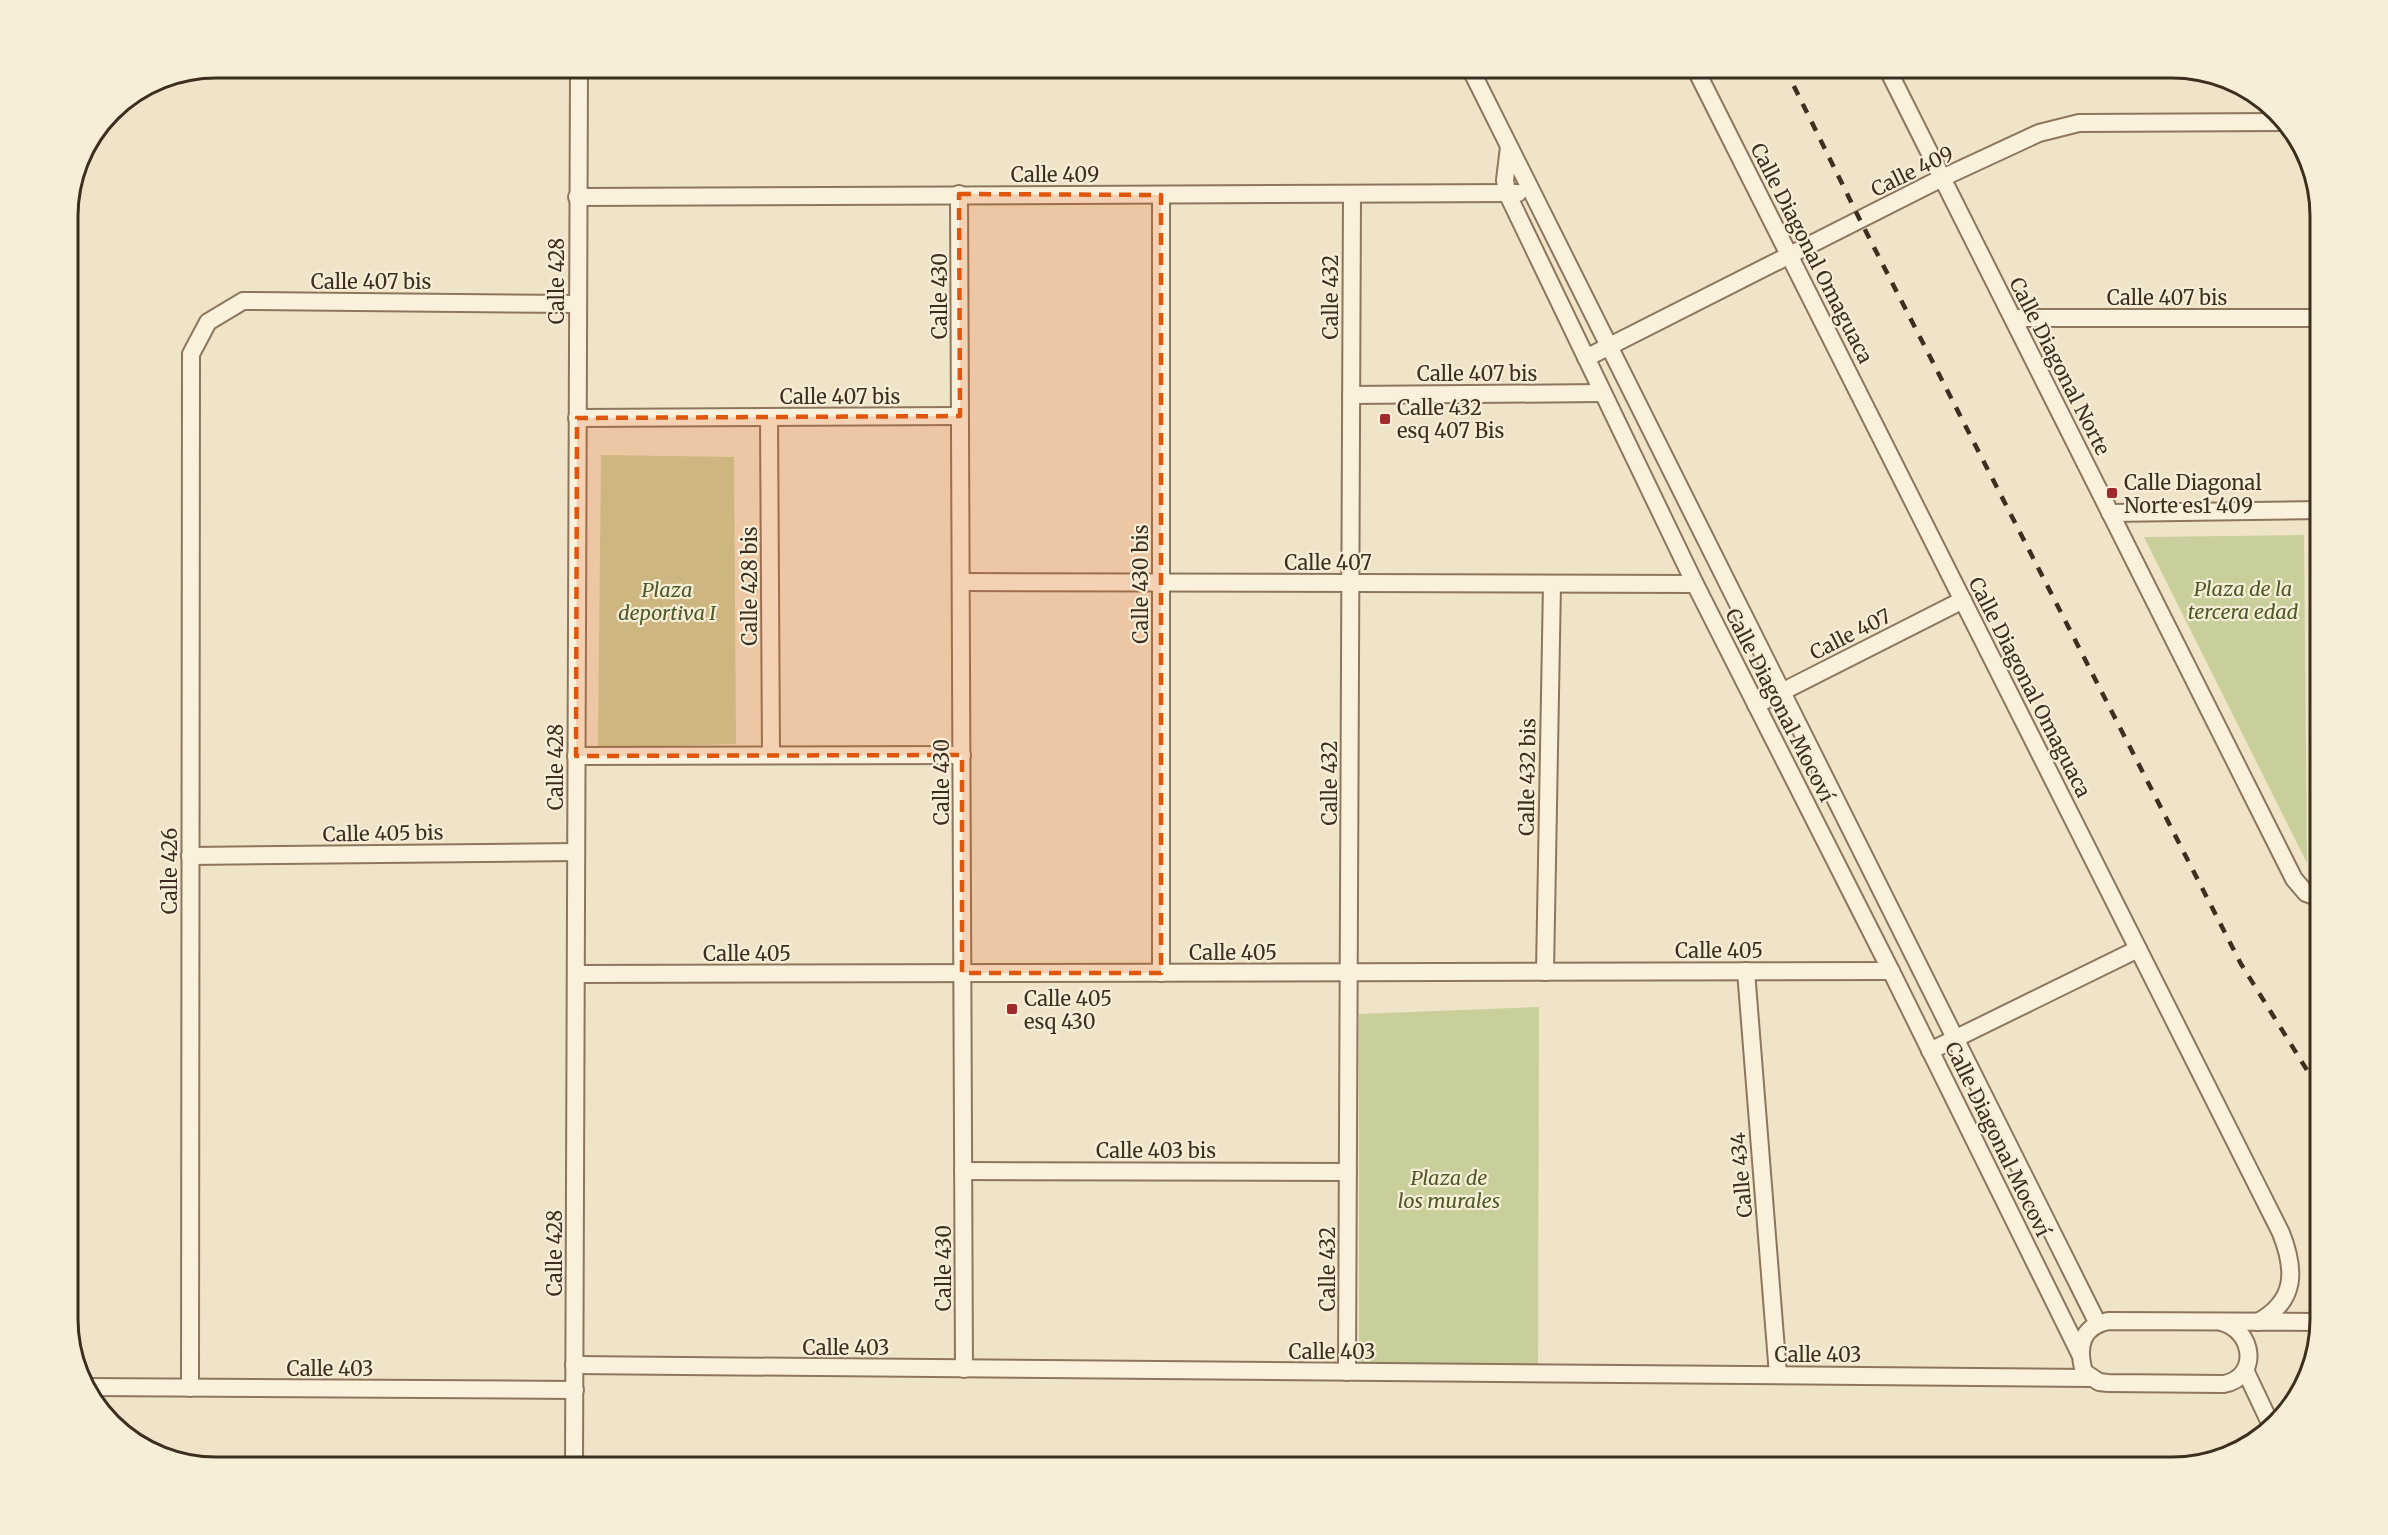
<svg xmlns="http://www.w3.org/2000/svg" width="2388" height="1535" viewBox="0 0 2388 1535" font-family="Merriweather,serif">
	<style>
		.green { fill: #c9cf9b }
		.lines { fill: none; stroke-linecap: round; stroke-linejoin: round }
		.street-casing { stroke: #8d765c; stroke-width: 20 }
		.street { stroke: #faf1dc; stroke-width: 16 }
		.rail { stroke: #3d2e20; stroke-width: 4.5; stroke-dasharray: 10 10; stroke-linecap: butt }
		.marked { fill: #df570d; fill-opacity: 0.2; stroke: #df570d; stroke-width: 4.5; stroke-dasharray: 12 8; stroke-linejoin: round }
		.poi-dot { fill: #9e2a2b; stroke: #f7eed8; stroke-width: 2 }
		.labels { text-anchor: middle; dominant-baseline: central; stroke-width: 4.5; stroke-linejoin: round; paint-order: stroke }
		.street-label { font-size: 20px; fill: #3d2e20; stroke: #f7eed8 }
		.poi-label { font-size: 20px; fill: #3d2e20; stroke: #f7eed8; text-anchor: start }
		.park-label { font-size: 20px; font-style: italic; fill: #4d5a26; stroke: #f7eed8 }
		.rim { fill: none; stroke: #3d2e20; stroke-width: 3 }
	</style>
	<rect width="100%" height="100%" fill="#f0e4c8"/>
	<g class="green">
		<path d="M 601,455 L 734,457 L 736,744 L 598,748 Z"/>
		<path d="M 2304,535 L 2307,863 L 2144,537 Z"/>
		<path d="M 1539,1007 L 1538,1364 L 1359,1364 L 1359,1014 Z"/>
	</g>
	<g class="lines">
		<defs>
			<g id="street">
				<path d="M 1470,68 L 2098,1324"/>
				<path d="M 1695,68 L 2281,1233 C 2296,1271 2296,1301 2258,1322"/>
				<path d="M 1887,68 L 2294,879 L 2306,893 L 2320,898"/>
				<path d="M 1509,147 L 1505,180 L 1507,193 L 1695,584 L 1891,971 L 2080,1354"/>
				<path d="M 959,194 L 964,1369"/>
				<path d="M 577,197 L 1518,193"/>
				<path d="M 2013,318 L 2320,318"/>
				<path d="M 1586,358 L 1942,178 L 2039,133 L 2079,123 L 2282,122"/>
				<path d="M 1351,395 L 1603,393"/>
				<path d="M 769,417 L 771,755"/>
				<path d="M 577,418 L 960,416"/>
				<path d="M 2110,513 L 2320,510"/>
				<path d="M 961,582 L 1695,584"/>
				<path d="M 1756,705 L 1963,600"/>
				<path d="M 576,756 L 962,755"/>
				<path d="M 190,856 L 576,852"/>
				<path d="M 1746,971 L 1778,1375"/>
				<path d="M 1545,972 L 1552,584"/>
				<path d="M 1161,973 L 1161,195"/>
				<path d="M 576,974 L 1891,971"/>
				<path d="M 1930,1051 L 2138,949"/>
				<path d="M 963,1171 L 1348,1172"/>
				<path d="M 2221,1322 C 2254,1330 2260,1377 2224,1384 L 2108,1383 L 2099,1382 L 2084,1372 C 2077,1347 2081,1327 2108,1321 L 2320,1322"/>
				<path d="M 574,1365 L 2090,1378"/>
				<path d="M 2245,1370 L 2271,1425"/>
				<path d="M 1347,1372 L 1352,194"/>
				<path d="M 86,1387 L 575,1390"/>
				<path d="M 190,1388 L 191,354 L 208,322 L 243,301 L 577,304"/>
				<path d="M 574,1467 L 579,68"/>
			</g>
		</defs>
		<use href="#street" class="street-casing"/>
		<use href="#street" class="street"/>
		<path class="rail" d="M 1785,68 L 1860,220 L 2241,964 L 2320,1091"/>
	</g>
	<path class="marked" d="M 959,194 L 1161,195 L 1161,973 L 962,973 L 962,755 L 576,756 L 577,418 L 960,416 Z"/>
	<g class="poi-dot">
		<rect x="1379" y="413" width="12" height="12" rx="3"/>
		<rect x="2106" y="487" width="12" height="12" rx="3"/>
		<rect x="1006" y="1003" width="12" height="12" rx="3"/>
	</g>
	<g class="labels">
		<g class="street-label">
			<text transform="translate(1912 171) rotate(-26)">Calle 409</text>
			<text x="1055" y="174">Calle 409</text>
			<text transform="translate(1812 253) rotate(63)">Calle Diagonal Omaguaca</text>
			<text x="371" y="281">Calle 407 bis</text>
			<text transform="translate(556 281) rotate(-90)">Calle 428</text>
			<text transform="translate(939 296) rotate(-90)">Calle 430</text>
			<text transform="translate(1330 297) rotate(-90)">Calle 432</text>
			<text x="2167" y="297">Calle 407 bis</text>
			<text transform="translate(2060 366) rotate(63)">Calle Diagonal Norte</text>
			<text x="1477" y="373">Calle 407 bis</text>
			<text x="840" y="396">Calle 407 bis</text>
			<text x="1328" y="562">Calle 407</text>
			<text transform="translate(1140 584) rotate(-90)">Calle 430 bis</text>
			<text transform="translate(749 586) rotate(-90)">Calle 428 bis</text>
			<text transform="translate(1850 634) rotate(-27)">Calle 407</text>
			<text transform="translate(2030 687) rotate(63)">Calle Diagonal Omaguaca</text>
			<text transform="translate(1780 705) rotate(63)">Calle Diagonal Mocoví</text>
			<text transform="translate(555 767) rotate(-90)">Calle 428</text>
			<text transform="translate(1527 777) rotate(-89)">Calle 432 bis</text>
			<text transform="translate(941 782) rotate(-90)">Calle 430</text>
			<text transform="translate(1329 783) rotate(-90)">Calle 432</text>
			<text transform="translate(383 833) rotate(-1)">Calle 405 bis</text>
			<text transform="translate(169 871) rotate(-90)">Calle 426</text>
			<text x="1719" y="950">Calle 405</text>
			<text x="1233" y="952">Calle 405</text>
			<text x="747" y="953">Calle 405</text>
			<text transform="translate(1998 1139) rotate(64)">Calle Diagonal Mocoví</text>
			<text x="1156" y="1150">Calle 403 bis</text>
			<text transform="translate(1741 1175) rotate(-95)">Calle 434</text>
			<text transform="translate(554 1253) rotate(-90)">Calle 428</text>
			<text transform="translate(943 1268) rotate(-90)">Calle 430</text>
			<text transform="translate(1327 1269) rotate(-90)">Calle 432</text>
			<text x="846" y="1347">Calle 403</text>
			<text x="1332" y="1351">Calle 403</text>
			<text x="1818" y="1354">Calle 403</text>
			<text x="330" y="1368">Calle 403</text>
		</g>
		<g class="poi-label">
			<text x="1397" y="407">Calle 432<tspan x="1397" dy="23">esq 407 Bis</tspan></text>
			<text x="2124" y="482">Calle Diagonal<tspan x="2124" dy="23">Norte es1 409</tspan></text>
			<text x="1024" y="998">Calle 405<tspan x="1024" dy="23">esq 430</tspan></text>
		</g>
		<g class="park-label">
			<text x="2243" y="588">Plaza de la<tspan x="2243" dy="23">tercera edad</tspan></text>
			<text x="667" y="589">Plaza<tspan x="667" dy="23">deportiva I</tspan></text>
			<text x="1449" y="1177">Plaza de<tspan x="1449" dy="23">los murales</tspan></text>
		</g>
	</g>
	<path d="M0 0H2388V1535H0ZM216 78H2172A138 138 0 0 1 2310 216V1319A138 138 0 0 1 2172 1457H216A138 138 0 0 1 78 1319V216A138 138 0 0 1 216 78Z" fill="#f7eed8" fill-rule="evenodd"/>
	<path class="rim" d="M216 78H2172A138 138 0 0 1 2310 216V1319A138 138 0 0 1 2172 1457H216A138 138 0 0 1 78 1319V216A138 138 0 0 1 216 78Z"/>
</svg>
